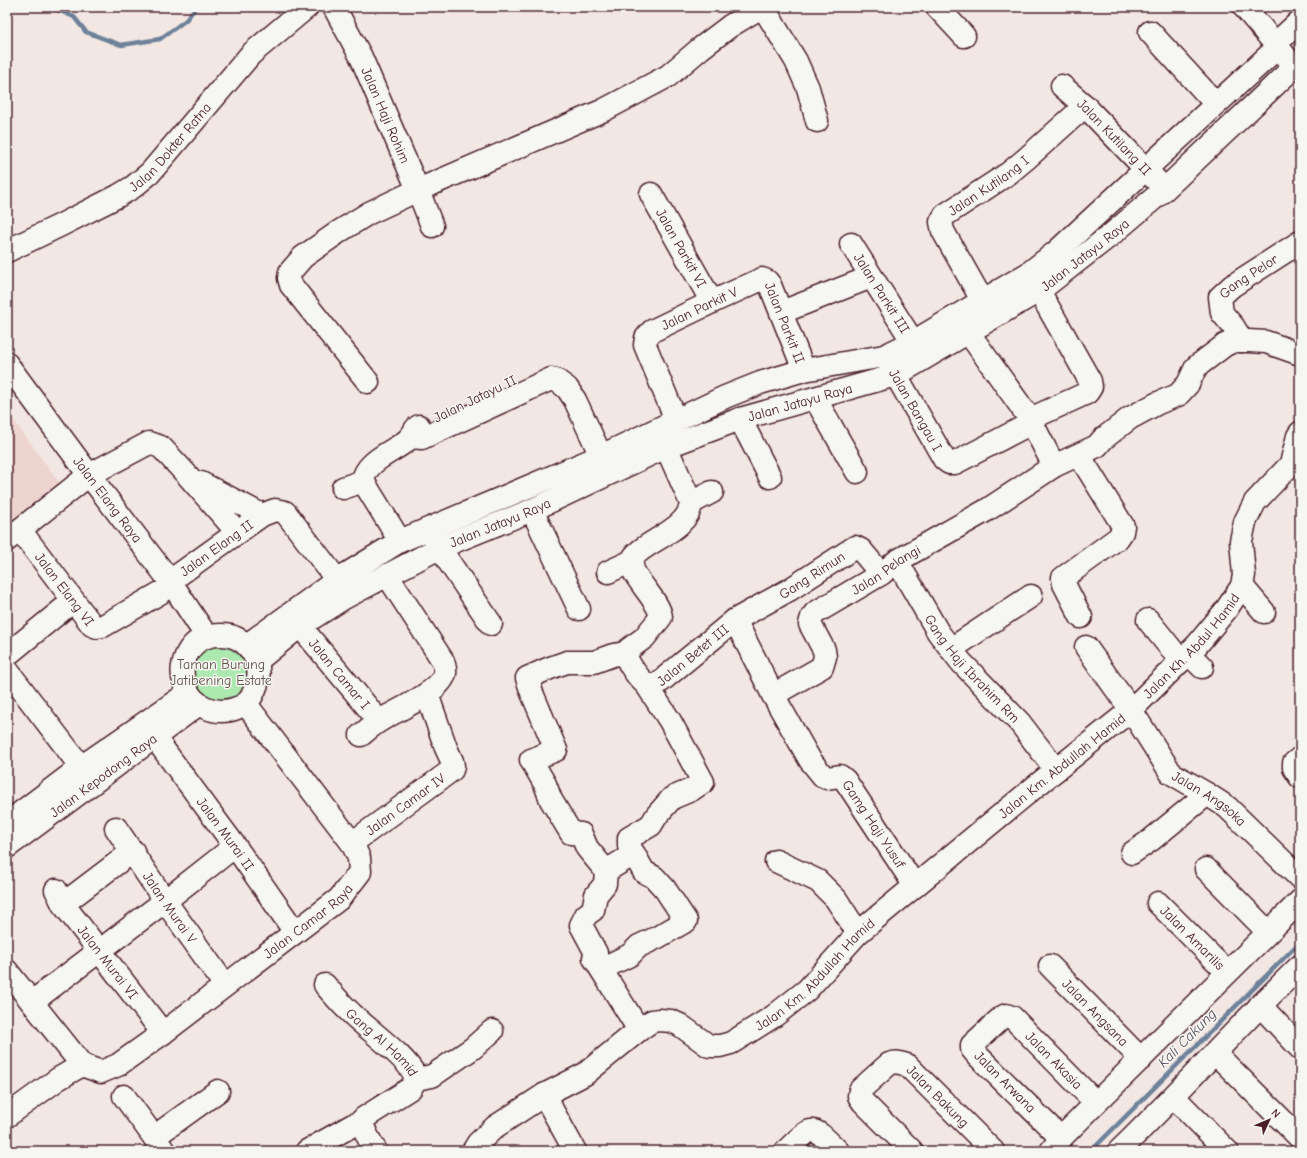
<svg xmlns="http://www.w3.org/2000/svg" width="1307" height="1158" viewBox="0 0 1307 1158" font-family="'Comic Neue',sans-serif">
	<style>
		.built { fill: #eed4cf }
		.green { fill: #ace9af; stroke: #7b846d }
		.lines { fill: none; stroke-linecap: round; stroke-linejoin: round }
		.stream { stroke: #6d819a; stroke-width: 4.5 }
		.minor-casing { stroke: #4a1f2b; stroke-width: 25 }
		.minor { stroke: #f6f6f2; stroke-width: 22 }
		.labels { text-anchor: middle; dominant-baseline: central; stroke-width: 3; stroke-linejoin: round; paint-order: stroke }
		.street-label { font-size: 14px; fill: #4a1f2b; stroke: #f6f6f2 }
		.park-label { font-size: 14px; fill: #62524c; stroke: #f6f6f2 }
		.water-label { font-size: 15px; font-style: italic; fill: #5b5062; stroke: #f6f6f2 }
	</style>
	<rect width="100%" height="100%" fill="#f2e7e2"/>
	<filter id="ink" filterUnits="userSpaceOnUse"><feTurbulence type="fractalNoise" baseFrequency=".025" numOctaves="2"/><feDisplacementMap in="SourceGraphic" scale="8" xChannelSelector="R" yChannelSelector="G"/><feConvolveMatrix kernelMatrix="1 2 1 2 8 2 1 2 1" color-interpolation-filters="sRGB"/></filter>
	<g filter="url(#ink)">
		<path class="built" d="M 7,411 L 61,485 L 7,527 Z"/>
		<path class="green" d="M 212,642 L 239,647 L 252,671 L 242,696 L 215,703 L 194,687 L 192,660 Z"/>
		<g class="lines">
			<g class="stream">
				<path d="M 51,7 L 74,17 L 86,32 L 121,45 L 160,39 L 186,20 L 196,7"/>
				<path d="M 1091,1151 L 1300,942"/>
			</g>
			<defs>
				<g id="minor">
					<path id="s1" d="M 334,7 L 361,57 L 418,190 L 432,226"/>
					<path d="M 763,7 L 796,61 L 808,88 L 817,121"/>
					<path d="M 937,7 L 964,36"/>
					<path d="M 1244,7 L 1287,58"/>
					<path d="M 1150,32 L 1216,104"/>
					<path d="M 1275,44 L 1300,21"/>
					<path id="s2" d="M 1062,86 L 1085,106 L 1156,180"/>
					<path id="s3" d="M 651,194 L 712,302"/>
					<path id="s4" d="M 851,244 L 913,342"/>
					<path id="s5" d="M 7,251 L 63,224 L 118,196 L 133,187 L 150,173 L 251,54 L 307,7"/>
					<path id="s6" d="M 982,300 L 943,231 L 941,222 L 945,215 L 1009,173 L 1027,158 L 1085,106"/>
					<path d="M 782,312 L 871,277"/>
					<path d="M 968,332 L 1030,419 L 1054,466"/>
					<path id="s7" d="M 1242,341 L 1233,326 L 1222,313 L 1220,297 L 1232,286 L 1300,242"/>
					<path id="s8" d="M 889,363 L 944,459 L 949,463 L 955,463 L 1020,429"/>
					<path id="s9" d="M 7,364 L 89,475 L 170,581 L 207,637"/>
					<path d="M 368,382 L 291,285 L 289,278 L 290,272 L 303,257 L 340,231 L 369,213 L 418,190 L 604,110 L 668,76 L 701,48 L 730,26 L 761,7"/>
					<path d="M 815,398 L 857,472"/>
					<path d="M 740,419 L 770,477"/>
					<path d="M 1030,419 L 1087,393 L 1091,387 L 1090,381 L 1039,291"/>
					<path id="s10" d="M 676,420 L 645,345 L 646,338 L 652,331 L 712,302 L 762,279 L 767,281 L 770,285 L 804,370"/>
					<path id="s11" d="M 660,433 L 691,503 C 690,531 636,544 632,561 C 629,576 659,599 661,617 L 644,638 L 629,649 L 626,653 C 626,662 639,679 646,684 C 648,685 651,685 653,686 L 661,681 L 735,620 L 789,590 L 855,547 L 861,550 L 881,574"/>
					<path d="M 410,437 L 422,438 L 551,379 L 556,380 L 567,388 L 575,400 L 601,456"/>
					<path d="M 1079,455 L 1123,526 L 1122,532 L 1118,538 L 1063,578 L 1064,584 L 1081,617"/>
					<path d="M 363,481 L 400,541"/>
					<path d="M 201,483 L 262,515"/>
					<path d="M 343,488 L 363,481 C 365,460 396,451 410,438 C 414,434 414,428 419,426"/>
					<path d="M 691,503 L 712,492"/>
					<path d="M 532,510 L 579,609"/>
					<path id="s12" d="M 20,530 L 92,625 L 97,627 L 103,626 L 160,593"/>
					<path d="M 433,535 L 449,562 L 491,624"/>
					<path d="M 7,540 L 89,475 L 149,443 L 161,447 L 189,477 L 238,533"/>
					<path id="s13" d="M 897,561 L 938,632 L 951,649 L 961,662 L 1020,723 L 1056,770"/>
					<path d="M 608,572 L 632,561"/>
					<path id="s14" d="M 170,581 L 262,515 L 275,510 L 285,512 L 337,580"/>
					<path d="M 1242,586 L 1264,612"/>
					<path id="s15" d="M 735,620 L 773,695 L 810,760 L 823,776 L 827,778 L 840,776 L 845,780 L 915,886"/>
					<path d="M 1148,620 L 1181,661"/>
					<path id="s16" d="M 300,626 L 379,721"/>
					<path d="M 221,635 C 226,635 232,636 236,638 C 255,647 264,669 255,689 C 253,694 250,701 245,704 C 243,706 239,707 237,708 C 216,716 192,707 185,685 C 178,666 187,644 206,637 C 211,635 216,635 221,635 Z"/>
					<path d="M 247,645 L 337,580 L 400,541 L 601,456 L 725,397 L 760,383 L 804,370 L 884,356 L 913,342 L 1029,273 L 1056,252 L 1278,47"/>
					<path id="s17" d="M 1086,647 L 1131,710 L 1171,773 L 1207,794 L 1227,807 L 1300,878"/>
					<path d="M 951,649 L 1031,596"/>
					<path d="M 1189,654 L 1202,667"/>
					<path d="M 7,655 L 73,601"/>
					<path id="s18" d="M 257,661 L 300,626 L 344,598 L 441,547 L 532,510 L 666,447 L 740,419 L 896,375 L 1006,310 L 1039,291 L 1112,234 L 1165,189 L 1294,67"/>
					<path d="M 7,670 L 81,767"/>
					<path id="s19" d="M 773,695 L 822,667 L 825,657 L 824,650 L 810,624 L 812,617 L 815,613 L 881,574 L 897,561 L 987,510 L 1054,466 L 1097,446 L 1103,439 L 1130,418 L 1158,403 L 1178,395 L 1188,384 L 1196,367 L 1225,345 L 1234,341 L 1248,341 L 1266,342 L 1300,354"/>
					<path d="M 361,735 C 367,730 374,724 381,720 C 397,710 441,692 445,673 C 446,669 444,665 443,661 L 387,575"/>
					<path id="s20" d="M 155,738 L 235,846 L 295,932"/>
					<path d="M 1300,758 L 1294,763 L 1294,768 L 1300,777"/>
					<path d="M 7,823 L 81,767 L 188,693"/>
					<path id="s21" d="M 116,828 L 165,901 L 225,985"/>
					<path id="s22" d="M 352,843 L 452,770 L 453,766 L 452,761 L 446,748 L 427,694"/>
					<path id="s23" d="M 7,847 L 199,704"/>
					<path d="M 1132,853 L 1151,840 L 1207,794"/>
					<path d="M 776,861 L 818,881 L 836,899 L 858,933"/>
					<path d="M 1206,869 L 1268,932"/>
					<path d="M 606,871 L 587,848 L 581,834 L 571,833 L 551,800 L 545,784 L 531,760 L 556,750 L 532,693 L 527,678 L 550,668 L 567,662 L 594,662 L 613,655 L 626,653"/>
					<path id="s24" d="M 56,890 L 63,904 L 163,1033"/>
					<path id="s25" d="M 1158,903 L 1227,972"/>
					<path d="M 63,904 L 133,851"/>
					<path id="s26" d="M 1050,966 L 1141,1059"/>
					<path d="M 601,969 L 630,955 L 639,946 L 658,937 L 686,921 L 665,889 L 654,877 L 644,872 L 634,854"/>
					<path d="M 7,971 L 82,1065"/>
					<path id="s27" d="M 325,985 C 333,994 341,1004 350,1012 C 365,1028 412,1060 416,1079 L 411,1088 L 364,1118 C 360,1127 371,1142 376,1151"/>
					<path d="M 32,1002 L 165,901 L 235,846"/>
					<path d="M 1260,1005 L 1300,1048"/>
					<path d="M 639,1030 L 594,958 L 596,953 L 581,925 L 586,915 L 593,910 L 596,895 L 605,884 L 606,871 L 634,854 L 629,846 L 629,838 L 651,825 L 657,815 L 672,798 L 691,790 L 703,782 L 670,721 L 646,684"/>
					<path d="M 1215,1053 L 1300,1138"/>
					<path id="s28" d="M 82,1065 L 101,1072 L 118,1065 L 163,1033 L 339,899 L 360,872 L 359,858 L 352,843 L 246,704"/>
					<path d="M 416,1079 L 432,1076 L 473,1048 L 492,1031"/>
					<path d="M 544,1095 L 575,1151"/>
					<path d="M 124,1096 L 164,1151"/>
					<path d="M 1174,1097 L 1227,1151"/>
					<path d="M 7,1116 L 58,1079 L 82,1065"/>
					<path d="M 154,1137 L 218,1091"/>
					<path id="s29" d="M 1061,1138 L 977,1055 L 972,1049 L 972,1045 L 1001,1018 L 1006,1015 L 1012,1017 L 1096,1103"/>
					<path d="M 307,1151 L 353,1125 L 363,1121"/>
					<path id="s30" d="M 473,1151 L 478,1143 L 495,1127 L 544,1095 L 585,1074 L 639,1030 L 652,1021 L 660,1020 L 671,1021 L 680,1025 L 709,1046 L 720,1046 L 731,1043 L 774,1016 L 807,990 L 858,933 L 1036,786 L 1131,710 L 1197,645 L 1226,610 L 1242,586 L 1244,575 L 1241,541 L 1245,522 L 1255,502 L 1291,464 L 1298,436 L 1300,433"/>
					<path d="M 786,1151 C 814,1124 810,1124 838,1151"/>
					<path id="s31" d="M 912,1151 L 863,1102 L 859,1096 L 860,1090 L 889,1064 C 896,1061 900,1063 907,1065 L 993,1151"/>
					<path d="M 1051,1151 L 1061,1138 L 1096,1103 L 1300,901"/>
					<path d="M 1119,1151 C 1181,1091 1238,1026 1300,966"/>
				</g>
			</defs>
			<use href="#minor" class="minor-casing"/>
			<use href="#minor" class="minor"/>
		</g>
	</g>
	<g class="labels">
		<g class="street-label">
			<text stroke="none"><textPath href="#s1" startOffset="120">Jalan Haji Rohim</textPath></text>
			<text stroke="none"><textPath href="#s2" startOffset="73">Jalan Kutilang II</textPath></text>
			<text stroke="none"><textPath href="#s5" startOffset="196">Jalan Dokter Ratna</textPath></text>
			<text stroke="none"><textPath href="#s6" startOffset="149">Jalan Kutilang I</textPath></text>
			<text stroke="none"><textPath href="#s3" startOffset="62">Jalan Parkit VI</textPath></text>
			<text stroke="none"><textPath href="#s18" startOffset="929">Jalan Jatayu Raya</textPath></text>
			<text stroke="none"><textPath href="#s7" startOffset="86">Gang Pelor</textPath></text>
			<text stroke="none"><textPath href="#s4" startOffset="58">Jalan Parkit III</textPath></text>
			<text stroke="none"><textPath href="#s10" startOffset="150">Jalan Parkit V</textPath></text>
			<text stroke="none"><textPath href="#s10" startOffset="270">Jalan Parkit II</textPath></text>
			<text transform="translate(475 399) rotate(-26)">Jalan Jatayu II</text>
			<text stroke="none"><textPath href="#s18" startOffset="605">Jalan Jatayu Raya</textPath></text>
			<text stroke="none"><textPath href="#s8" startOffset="54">Jalan Bangau I</textPath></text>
			<text stroke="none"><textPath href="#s9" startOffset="169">Jalan Elang Raya</textPath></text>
			<text stroke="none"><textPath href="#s18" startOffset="281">Jalan Jatayu Raya</textPath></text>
			<text stroke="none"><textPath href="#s14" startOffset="57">Jalan Elang II</textPath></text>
			<text stroke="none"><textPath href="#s19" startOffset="199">Jalan Pelangi</textPath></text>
			<text stroke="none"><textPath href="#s11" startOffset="516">Gang Rimun</textPath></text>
			<text stroke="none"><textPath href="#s12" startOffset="74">Jalan Elang VI</textPath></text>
			<text stroke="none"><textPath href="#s30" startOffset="920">Jalan Kh. Abdul Hamid</textPath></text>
			<text stroke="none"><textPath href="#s11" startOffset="372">Jalan Betet III</textPath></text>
			<text stroke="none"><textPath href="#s13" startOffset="132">Gang Haji Ibrahim Rm</textPath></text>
			<text stroke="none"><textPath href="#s16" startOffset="62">Jalan Camar I</textPath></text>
			<text stroke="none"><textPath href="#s30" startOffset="743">Jalan Km. Abdullah Hamid</textPath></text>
			<text stroke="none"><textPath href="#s23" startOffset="120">Jalan Kepodong Raya</textPath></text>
			<text stroke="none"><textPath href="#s17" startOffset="198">Jalan Angsoka</textPath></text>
			<text stroke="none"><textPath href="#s22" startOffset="66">Jalan Camar IV</textPath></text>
			<text stroke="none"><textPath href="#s15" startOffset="256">Gamg Haji Yusuf</textPath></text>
			<text stroke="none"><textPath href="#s20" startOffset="119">Jalan Murai II</textPath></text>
			<text stroke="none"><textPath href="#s21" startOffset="96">Jalan Murai V</textPath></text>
			<text stroke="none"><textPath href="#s28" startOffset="277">Jalan Camar Raya</textPath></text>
			<text stroke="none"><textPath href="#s25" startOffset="49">Jalan Amarilis</textPath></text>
			<text stroke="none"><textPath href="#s24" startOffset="89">Jalan Murai VI</textPath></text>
			<text stroke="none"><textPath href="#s30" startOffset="419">Jalan Km. Abdullah Hamid</textPath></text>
			<text stroke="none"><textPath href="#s26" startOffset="65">Jalan Angsana</textPath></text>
			<text stroke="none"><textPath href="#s27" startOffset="81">Gang Al Hamid</textPath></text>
			<text stroke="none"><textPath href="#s29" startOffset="242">Jalan Akasia</textPath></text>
			<text transform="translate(1005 1082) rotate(45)">Jalan Arwana</text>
			<text stroke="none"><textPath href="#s31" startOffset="184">Jalan Bakung</textPath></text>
		</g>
		<g class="park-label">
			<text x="221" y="664">Taman Burung<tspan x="221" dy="16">Jatibening Estate</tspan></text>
		</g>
		<g class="water-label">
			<text transform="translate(1187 1038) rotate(-45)">Kali Cakung</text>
		</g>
	</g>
	<rect width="1307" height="1158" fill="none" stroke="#f6f6f2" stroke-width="24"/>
	<rect x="12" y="12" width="1283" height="1134" fill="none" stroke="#4a1f2b" stroke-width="1.5" filter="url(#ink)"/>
	<g transform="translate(1269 1120) rotate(46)" stroke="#f6f6f2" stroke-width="3" paint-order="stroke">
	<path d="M0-3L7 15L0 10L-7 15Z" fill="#4a1f2b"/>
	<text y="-6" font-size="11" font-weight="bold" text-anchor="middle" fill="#4a1f2b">N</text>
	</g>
</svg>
